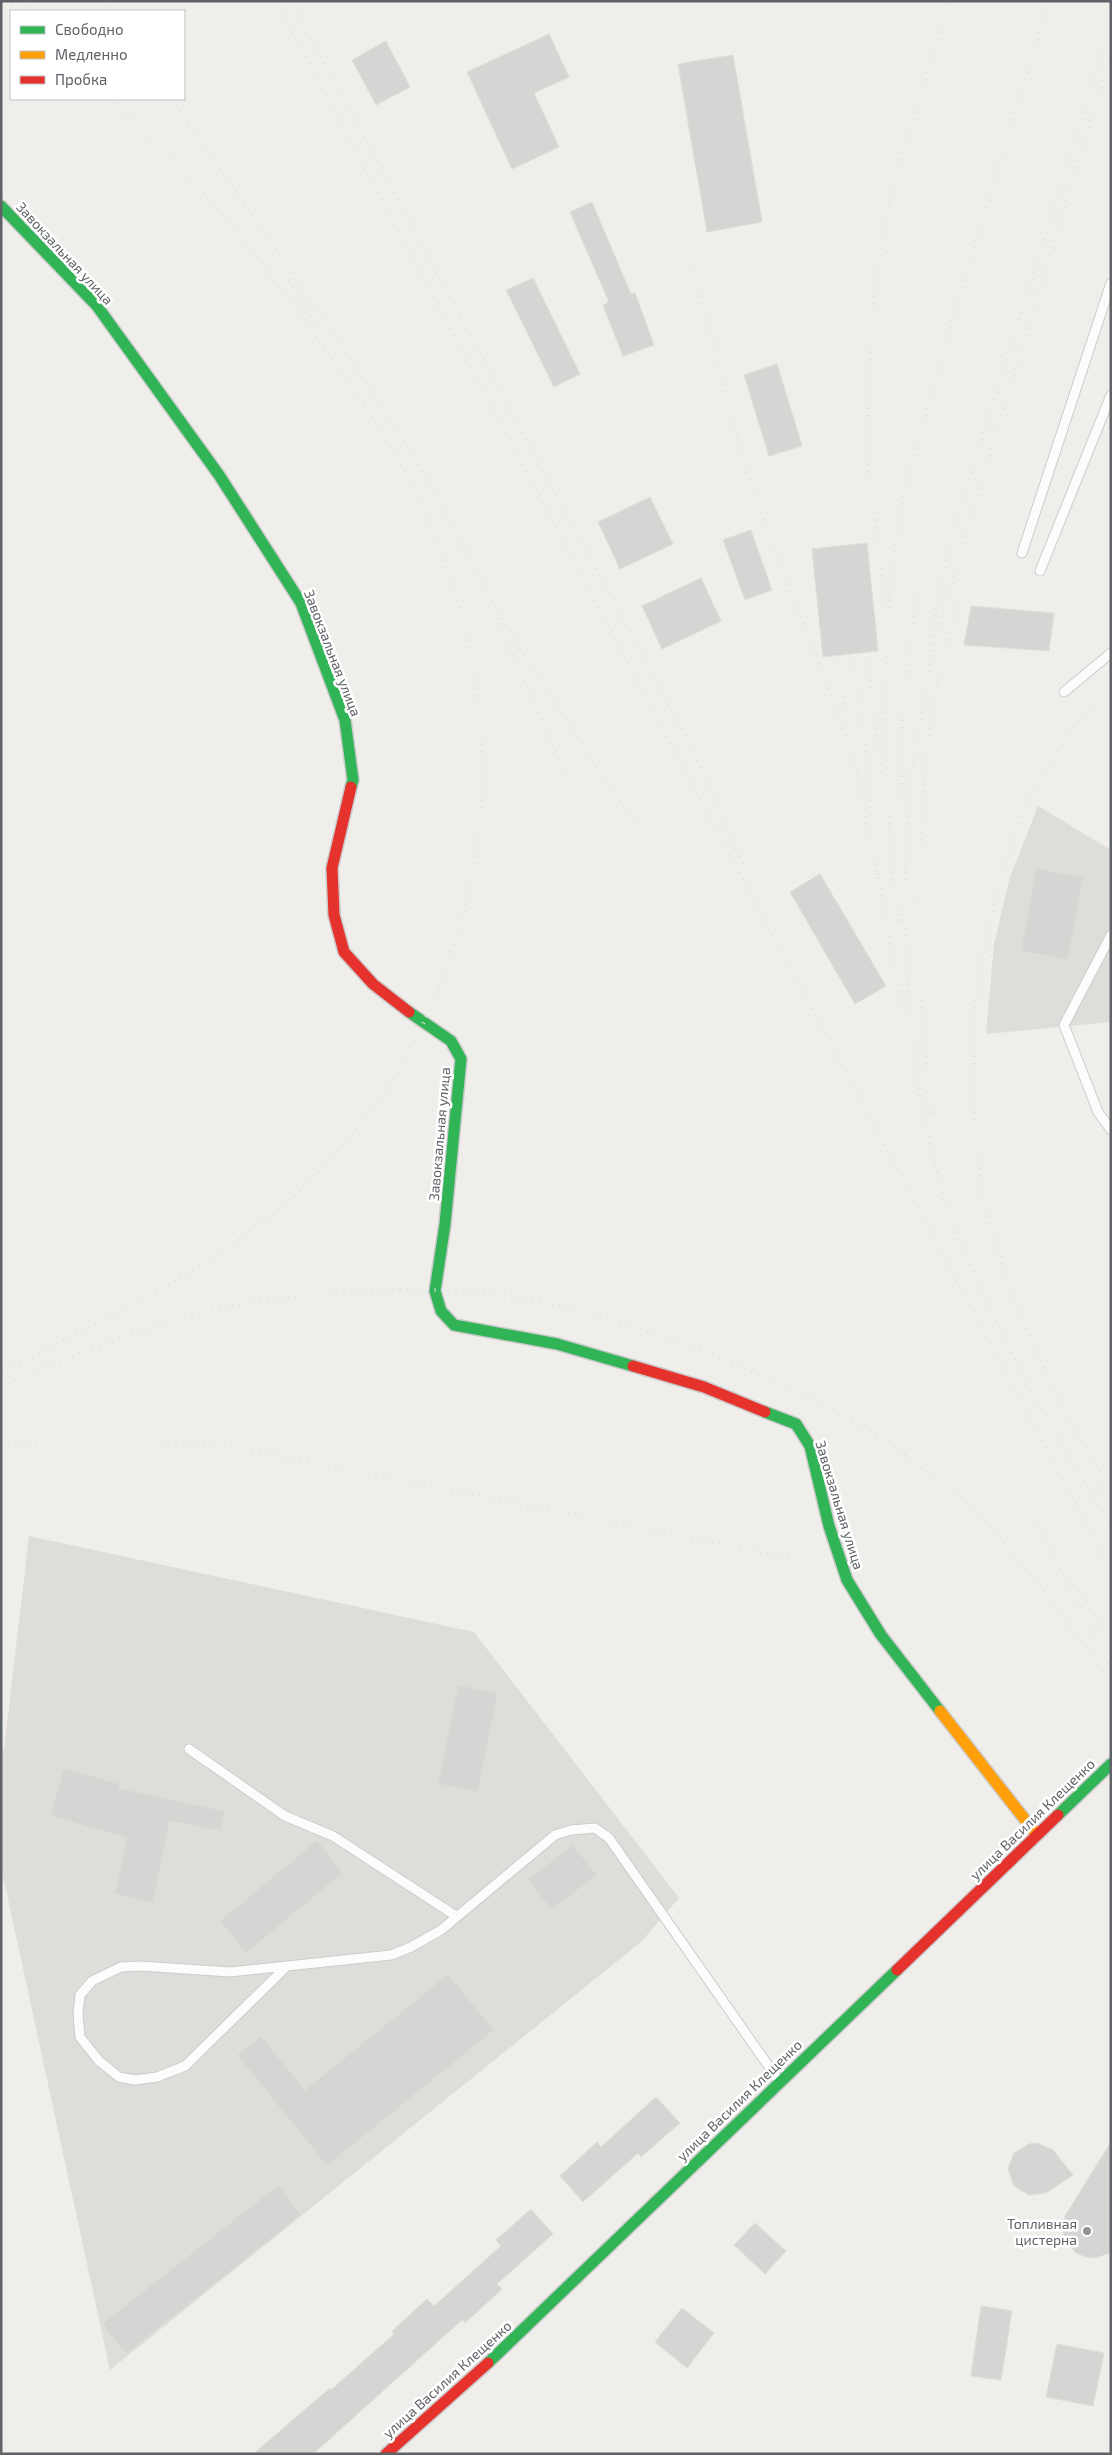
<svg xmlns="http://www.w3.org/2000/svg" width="1112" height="2455" viewBox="0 0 1112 2455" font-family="'Exo 2',sans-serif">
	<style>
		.industrial { fill: #dfddda }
		.building { fill: #d6d5d3; stroke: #deddd9 }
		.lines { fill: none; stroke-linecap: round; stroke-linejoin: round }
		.lane-casing { stroke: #cbcccc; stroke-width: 11 }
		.fast-casing { stroke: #cacacb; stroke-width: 14 }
		.slow-casing { stroke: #cacacb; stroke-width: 14 }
		.jam-casing { stroke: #cacacb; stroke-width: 14 }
		.lane { stroke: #fdfcfc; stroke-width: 9 }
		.fast { stroke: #30b455; stroke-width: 11 }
		.slow { stroke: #ff9f0a; stroke-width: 11 }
		.jam { stroke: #e5322d; stroke-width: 11 }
		.rail { stroke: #e4e4e4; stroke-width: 4; stroke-dasharray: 1 6; stroke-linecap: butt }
		.poi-dot { fill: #919496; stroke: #fff; stroke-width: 2 }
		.labels { text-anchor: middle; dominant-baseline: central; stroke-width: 5; stroke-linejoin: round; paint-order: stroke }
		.street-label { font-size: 14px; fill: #5f6368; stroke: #fff }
		.poi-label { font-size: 14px; fill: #5f6368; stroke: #fff; text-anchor: end }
	</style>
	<rect width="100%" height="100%" fill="#efeeea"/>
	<!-- industrial -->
	<g class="industrial">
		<polygon points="1038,806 1111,850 1111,1022 986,1034 994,944 1010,877"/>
		<polygon points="29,1536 474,1632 679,1898 641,1942 110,2370 1,1867 1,1750 4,1749"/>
	</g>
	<!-- building -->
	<g class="building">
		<polygon points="549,34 569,77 534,93 559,147 512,169 467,72"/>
		<polygon points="386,41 410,87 376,105 352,60"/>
		<polygon points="733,55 762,222 707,232 678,64"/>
		<polygon points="592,202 631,294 635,293 654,345 623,356 603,305 609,302 570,212"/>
		<polygon points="533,278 580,374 554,387 506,290"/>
		<polygon points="777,364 802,446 769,456 744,375"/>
		<polygon points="650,497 673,544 620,569 598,522"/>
		<polygon points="751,530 772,590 745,600 723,540"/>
		<polygon points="867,543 878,651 823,657 812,549"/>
		<polygon points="701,578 721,621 662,649 642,606"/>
		<polygon points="971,606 1054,613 1049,651 964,645"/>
		<polygon points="1036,868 1083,877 1068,960 1021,951"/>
		<polygon points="820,874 886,986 855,1004 790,892"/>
		<polygon points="458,1685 498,1693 478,1792 438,1784"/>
		<polygon points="64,1768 120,1784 119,1788 225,1811 221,1831 170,1821 153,1903 115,1894 127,1838 50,1816"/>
		<polygon points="317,1840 343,1873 246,1953 220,1921"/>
		<polygon points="573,1845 597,1875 551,1910 528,1879"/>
		<polygon points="448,1974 494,2030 327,2166 237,2055 261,2036 305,2090"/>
		<polygon points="656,2097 680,2123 641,2157 638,2153 583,2202 560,2176 597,2142 601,2147"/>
		<polygon points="1111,2142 1111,2252 1096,2258 1086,2257 1076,2253 1069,2245 1064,2236 1063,2225 1065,2216"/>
		<polygon points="1037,2143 1053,2150 1073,2175 1046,2193 1029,2195 1014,2186 1008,2169 1014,2153 1029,2144"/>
		<polygon points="278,2185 301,2215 126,2354 102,2324"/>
		<polygon points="531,2209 553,2234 497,2284 502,2289 465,2323 463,2319 313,2454 253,2454 330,2388 331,2390 394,2334 392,2331 427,2299 434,2306 501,2246 496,2240"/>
		<polygon points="755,2223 786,2251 765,2274 734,2245"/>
		<polygon points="981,2306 1012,2311 1001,2380 971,2376"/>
		<polygon points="682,2308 714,2333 687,2368 655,2342"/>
		<polygon points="1057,2344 1104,2353 1093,2406 1046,2397"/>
	</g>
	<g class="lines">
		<defs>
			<g id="lane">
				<polyline points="1022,553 1111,283"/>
				<polyline points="1040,571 1111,395"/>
				<polyline points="1064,692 1111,653"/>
				<polyline points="1111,935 1064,1025 1098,1112 1111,1130"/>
				<polyline points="189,1749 285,1816 333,1836 456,1916"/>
				<polyline points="286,1967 185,2066 157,2077 135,2080 119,2077 99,2061 80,2037 78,2014 80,1995 92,1981 121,1967 140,1966 230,1972 391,1955 411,1947 441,1930 555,1835 571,1830 595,1828 609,1838 779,2081"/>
			</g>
			<g id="fast">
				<polyline points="1,206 97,306 219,475 301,603 345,720 353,780 351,787"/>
				<polyline points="409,1012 451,1041 461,1059 445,1224 435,1291 441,1311 454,1325 557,1344 633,1366"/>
				<polyline points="765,1412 796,1424 810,1446 829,1526 847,1580 881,1635 940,1711"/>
				<polyline points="1058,1815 1111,1764"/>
				<polyline points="488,2363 897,1970"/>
			</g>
			<polyline id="slow" points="940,1711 1037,1835"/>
			<g id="jam">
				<polyline points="351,787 332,868 334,915 344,952 373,984 409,1012"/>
				<polyline points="633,1366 704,1387 765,1412"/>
				<polyline points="897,1970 1058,1815"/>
				<polyline points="386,2454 488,2363"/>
			</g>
		</defs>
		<!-- lane casing -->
		<use href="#lane" class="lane-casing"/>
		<!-- fast casing -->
		<use href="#fast" class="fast-casing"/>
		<!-- slow casing -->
		<use href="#slow" class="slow-casing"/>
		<!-- jam casing -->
		<use href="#jam" class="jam-casing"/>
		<!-- lane -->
		<use href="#lane" class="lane"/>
		<!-- fast -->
		<use href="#fast" class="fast"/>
		<!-- slow -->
		<use href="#slow" class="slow"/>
		<!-- jam -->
		<use href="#jam" class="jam"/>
		<!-- rail -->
		<g class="rail">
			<polyline points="6,1 19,11"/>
			<polyline points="23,1 32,11"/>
			<polyline points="104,1 112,11"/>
			<polyline points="276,1 1111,1571"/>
			<polyline points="291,1 693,750 747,872"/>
			<path d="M172,99C254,220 339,338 417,462C442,502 462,546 485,588C532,670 583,748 637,825"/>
			<polyline points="694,269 741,452 764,521 834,704 858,776 878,880"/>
			<polyline points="289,280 314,324"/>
			<polyline points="884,604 881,565 867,454 867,396 871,328 881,243 890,198 948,1"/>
			<polyline points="499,623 565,775"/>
			<polyline points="927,650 955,526 1111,23"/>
			<polyline points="867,652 881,772"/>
			<polyline points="851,654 865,743 872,820"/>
			<polyline points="835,655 849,732"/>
			<polyline points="1111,685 1100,695 1058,748 1021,813 1002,875 987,938 974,1014 974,1108 982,1196 1009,1286 1062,1410 1111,1489"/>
			<polyline points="901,798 902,711 917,586"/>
			<polyline points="878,874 903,1012"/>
			<polyline points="898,922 892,877 885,715 890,590 904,491 961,290 1049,1"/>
			<path d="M931,1113C917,987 915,856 929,730C934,688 946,645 958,604"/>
			<path d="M936,1165C939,1195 954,1227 966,1255C1005,1350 1057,1438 1111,1526"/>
			<polyline points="937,1171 916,1076 909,1004 904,913 908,788 934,646 966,532 1111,54"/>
			<path d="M1,1373C96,1323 196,1278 279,1208C363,1139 423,1046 455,942C506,780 483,622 406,473C382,427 351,386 321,344C281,288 239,230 191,179C165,152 138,126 111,99"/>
			<path d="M1,1385C77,1355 154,1321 235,1305C253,1302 272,1301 291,1298C355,1291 423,1286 487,1293C568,1302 655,1332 730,1362C802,1391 867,1424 928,1472C941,1482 956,1492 968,1504C1021,1557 1066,1621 1111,1681"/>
			<polyline points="1,1446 49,1440 135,1440 246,1449 807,1561"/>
			<polyline points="1098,1482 1111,1506"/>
			<polyline points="1038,1525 1111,1670"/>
			<polyline points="1071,1578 1111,1641"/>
		</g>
	</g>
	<!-- markers -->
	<circle class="poi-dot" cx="1087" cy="2231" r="5"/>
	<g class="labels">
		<!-- street labels -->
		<g class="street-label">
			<text transform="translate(65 253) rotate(47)">Завокзальная улица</text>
			<text transform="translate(333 653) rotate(69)">Завокзальная улица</text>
			<text transform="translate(439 1134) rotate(-85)">Завокзальная улица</text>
			<text transform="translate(840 1505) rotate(73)">Завокзальная улица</text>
			<text transform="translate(1032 1819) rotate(-44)">улица Василия Клещенко</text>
			<text transform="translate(739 2100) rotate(-44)">улица Василия Клещенко</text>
			<text transform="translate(447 2379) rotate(-42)">улица Василия Клещенко</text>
		</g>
		<!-- poi labels -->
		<g class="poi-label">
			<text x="1077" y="2223">Топливная<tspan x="1077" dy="16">цистерна</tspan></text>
		</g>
	</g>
	<!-- border -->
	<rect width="1112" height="2455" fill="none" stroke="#5f6368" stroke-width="5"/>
	<!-- legend -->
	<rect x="10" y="10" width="175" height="90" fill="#ffffff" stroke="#bfc1c3"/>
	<rect x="20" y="26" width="25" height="8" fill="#30b455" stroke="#bfc1c3"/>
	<text x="55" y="35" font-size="15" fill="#5f6368">Свободно</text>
	<rect x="20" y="51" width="25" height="8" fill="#ff9f0a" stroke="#bfc1c3"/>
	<text x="55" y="60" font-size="15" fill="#5f6368">Медленно</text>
	<rect x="20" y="76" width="25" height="8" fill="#e5322d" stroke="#bfc1c3"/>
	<text x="55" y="85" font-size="15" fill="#5f6368">Пробка</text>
</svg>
